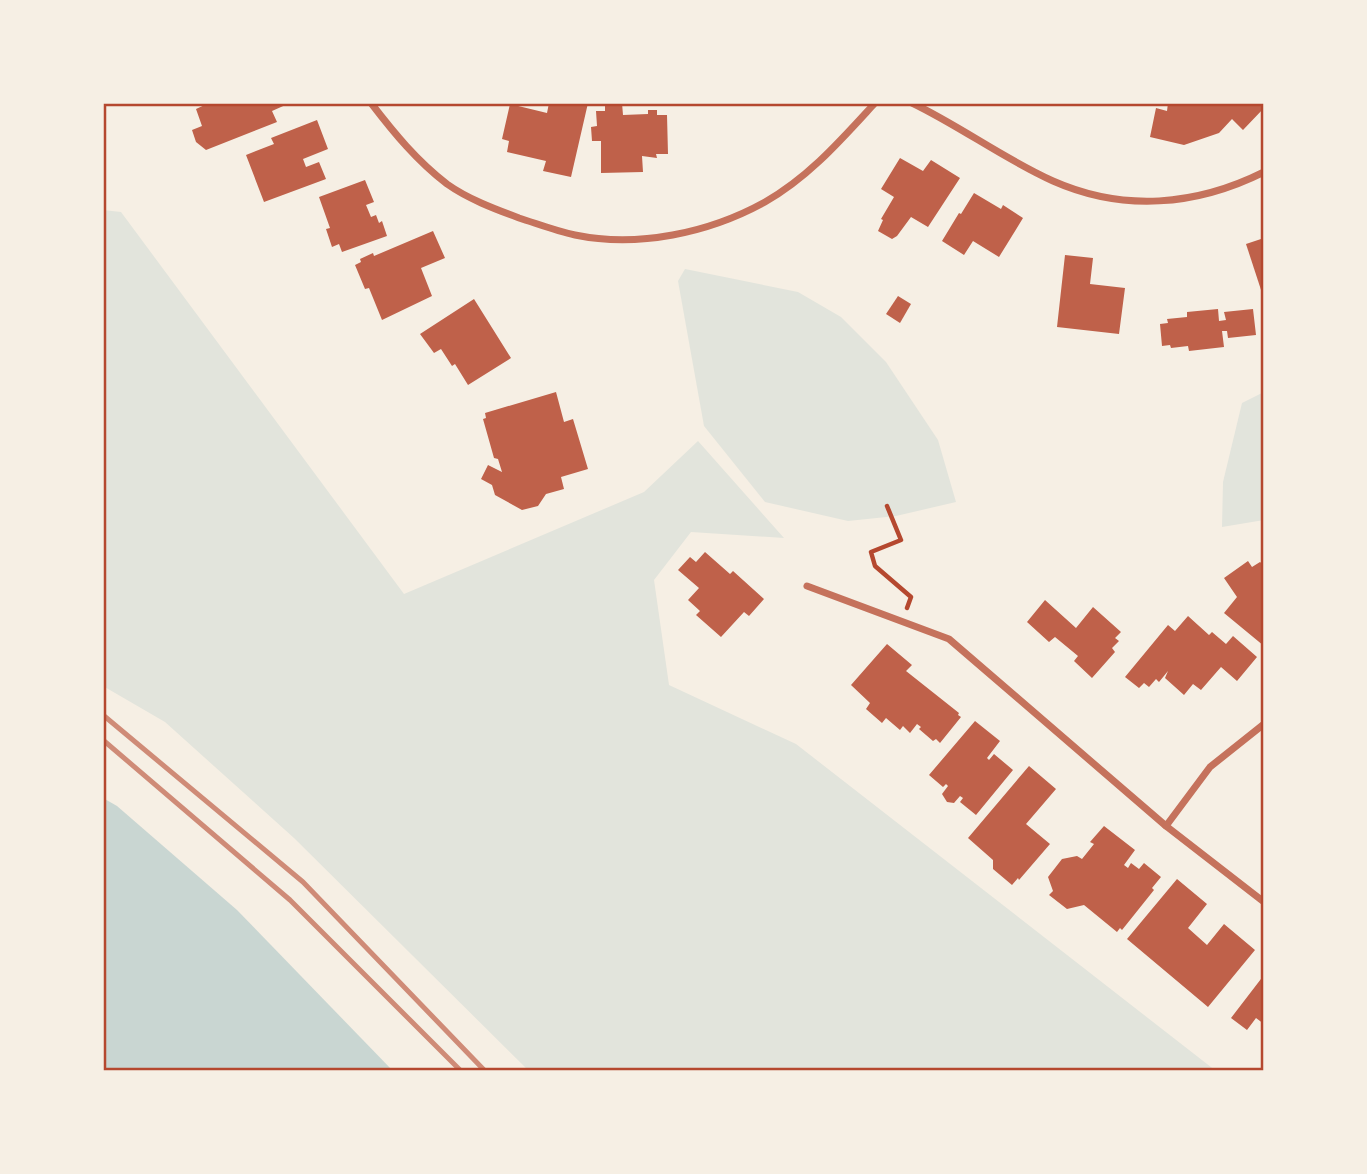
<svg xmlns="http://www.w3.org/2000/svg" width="1367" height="1174" viewBox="0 0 1367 1174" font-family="Barlow,sans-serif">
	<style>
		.green { fill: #e2e4dc }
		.water { fill: #c9d6d2 }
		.building { fill: #bf614a }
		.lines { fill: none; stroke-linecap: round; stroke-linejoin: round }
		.path { stroke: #b5482f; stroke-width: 4.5 }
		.minor { stroke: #c5725c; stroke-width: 7 }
		.rail { stroke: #cf8b77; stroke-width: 5 }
		.neatline { fill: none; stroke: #b5482f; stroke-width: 2.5 }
	</style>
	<rect width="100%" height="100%" fill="#f6efe4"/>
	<!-- green -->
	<g class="green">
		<polygon points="103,210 121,212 404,594 644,492 698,441 784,538 691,532 654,580 669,685 796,744 1216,1071 529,1071 294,838 165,722 103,686"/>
		<polygon points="685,269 798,292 841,317 886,362 938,440 956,502 896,516 848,521 765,502 704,426 678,281"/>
		<polygon points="1264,392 1264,520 1222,527 1223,482 1242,403"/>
	</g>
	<!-- water -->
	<polygon class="water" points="103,798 117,806 237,910 393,1071 103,1071"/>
	<!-- building -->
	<g class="building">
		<polygon points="209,103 290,103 272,111 277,122 206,150 196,142 192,130 202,126 196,109"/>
		<polygon points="549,103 588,103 571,177 543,171 546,161 507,152 509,141 502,139 510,104 547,113"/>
		<polygon points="605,103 622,103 623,115 648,114 648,110 657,110 657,115 667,115 668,154 656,154 657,158 642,156 643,172 601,173 601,141 592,141 591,127 597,126 596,111 605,111"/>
		<polygon points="1168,103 1262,103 1264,108 1243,130 1232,119 1219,133 1184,145 1150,137 1156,108 1167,111"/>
		<polygon points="317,120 328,149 303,159 306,167 319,162 326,179 264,202 246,155 274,144 271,138"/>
		<polygon points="900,158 923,171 931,160 960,178 928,227 911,217 897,236 892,239 878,231 883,220 881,219 894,197 881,189"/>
		<polygon points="365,180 374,202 366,205 371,217 376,215 379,223 382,221 387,236 342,252 339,244 332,247 326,229 330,228 319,197"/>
		<polygon points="974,193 1001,209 1003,205 1023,218 999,257 973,241 964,255 942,241 959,213 961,214"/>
		<polygon points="433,231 445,258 421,268 432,296 382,320 369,288 365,289 355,265 361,262 360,259 373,253 374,256"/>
		<polygon points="1264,238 1264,296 1263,296 1246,244"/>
		<polygon points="1065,255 1093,258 1090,284 1125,288 1119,334 1057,327"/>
		<polygon points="898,296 911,304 900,323 886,314"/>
		<polygon points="474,299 511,358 468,385 455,364 452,366 441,349 434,353 420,334"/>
		<polygon points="1218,309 1219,321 1226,320 1224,312 1253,309 1256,335 1228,338 1227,331 1222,331 1224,347 1189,351 1188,346 1171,348 1170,345 1162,346 1160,324 1168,323 1167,319 1187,317 1187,312"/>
		<polygon points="556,392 564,422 573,419 588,469 561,477 564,489 546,494 538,506 522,510 495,495 492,485 481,479 488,465 502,472 498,459 494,458 483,419 486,418 485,413"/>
		<polygon points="705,552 730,574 733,571 764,599 749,616 744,612 721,637 696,615 700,611 688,600 699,588 678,570 690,557 696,562"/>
		<polygon points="1248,561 1252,567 1260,562 1264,565 1264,646 1224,613 1237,597 1224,578"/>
		<polygon points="1045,600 1076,628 1093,607 1121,632 1115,638 1119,641 1112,648 1115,652 1092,678 1074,661 1078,656 1055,637 1049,642 1027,622"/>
		<polygon points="1188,616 1209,635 1212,632 1226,644 1233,636 1257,657 1237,681 1221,667 1201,690 1193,684 1184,695 1165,678 1168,671 1159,682 1156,679 1149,687 1144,683 1139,688 1125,677 1168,625 1175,631"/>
		<polygon points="887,644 912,665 906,671 959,713 958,715 961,717 940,743 936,739 933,741 919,729 921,727 917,724 910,733 903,726 900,730 886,718 882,723 866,709 870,703 851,685"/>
		<polygon points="975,721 1000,741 987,758 989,760 994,754 1013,770 976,815 960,802 963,798 960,796 954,803 947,802 942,794 948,786 946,784 943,787 929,775"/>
		<polygon points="1029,766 1056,789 1026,824 1050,844 1019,880 1018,878 1012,885 993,869 993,860 968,838"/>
		<polygon points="1104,826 1135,850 1124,865 1128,868 1131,863 1139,869 1144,863 1161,877 1152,888 1154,890 1122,930 1120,928 1117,932 1084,905 1067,909 1049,895 1053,891 1048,877 1062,859 1077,856 1082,859 1094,844 1090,842"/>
		<polygon points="1177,879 1207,904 1188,928 1207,945 1224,924 1255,950 1208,1007 1127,939"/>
		<polygon points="1264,975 1264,1024 1256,1018 1247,1030 1231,1018"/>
	</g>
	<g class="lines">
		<!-- path -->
		<polyline class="path" points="887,506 901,540 871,552 875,566 911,597 907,608"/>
		<!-- minor -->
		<g class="minor">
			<path d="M371,103C394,133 417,161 447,184C468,199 495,209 519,218C538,224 556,231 575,235C638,248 709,233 765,202C809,177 841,140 875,103"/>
			<path d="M912,103C960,126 1004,159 1053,181C1123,212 1196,206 1264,172"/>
			<polyline points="807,586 949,639 1166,826 1264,902"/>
			<polyline points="1166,826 1210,767 1264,724"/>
		</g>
		<!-- rail -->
		<g class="rail">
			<polyline points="103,715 303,882 485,1071"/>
			<polyline points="103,740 290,900 461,1071"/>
		</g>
	</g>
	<!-- border -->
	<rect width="1367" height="1174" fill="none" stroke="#f6efe4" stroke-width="210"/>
	<rect x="105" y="105" width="1157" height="964" class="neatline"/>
</svg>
